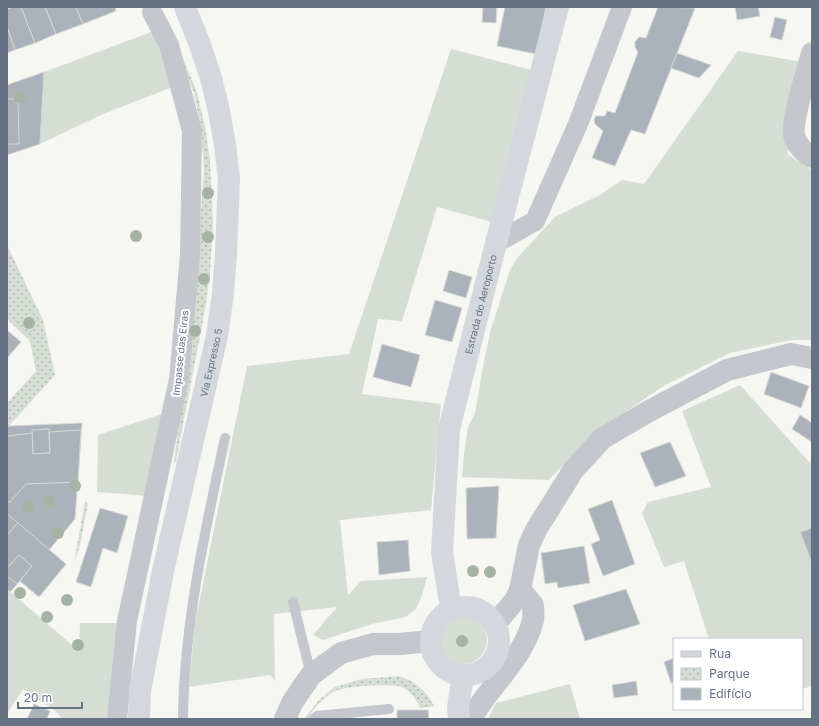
<svg xmlns="http://www.w3.org/2000/svg" width="819" height="726" viewBox="0 0 819 726" font-family="'Golos Text',sans-serif">
	<style>
		.grass { fill: #d6ddd4 }
		.park { fill: url(#park-dots) }
		.building { fill: #acb2b9; stroke: #d7d8d6 }
		.lines { fill: none; stroke-linecap: round; stroke-linejoin: round }
		.service { stroke: #c4c7cb; stroke-width: 10 }
		.minor { stroke: #c4c7cb; stroke-width: 20 }
		.tertiary { stroke: #c4c7cb; stroke-width: 22 }
		.secondary { stroke: #d4d8dc; stroke-width: 22 }
		.primary { stroke: #d4d8dc; stroke-width: 22 }
		.tree { fill: #a6b2a5 }
		.labels { text-anchor: middle; dominant-baseline: central; stroke-width: 4; stroke-linejoin: round; paint-order: stroke }
		.street-label { font-size: 10px; fill: #667184; stroke: #fff }
	</style>
	<defs>
		<pattern id="park-dots" width="8" height="8" patternUnits="userSpaceOnUse"><rect width="8" height="8" fill="#d6ddd4"/><path d="M2 2h.1M6 6h.1" fill="none" stroke="#b1b8b2" stroke-width="1.8" stroke-linecap="round"/></pattern>
	</defs>
	<rect width="100%" height="100%" fill="#f6f6f3"/>
	<!-- grass -->
	<g class="grass">
		<polygon points="154,31 175,86 103,114 40,144 44,72"/>
		<polygon points="451,49 536,71 492,222 437,207 402,321 378,319 362,394 441,404 431,510 340,520 348,595 361,581 427,577 421,598 416,609 406,617 372,624 323,640 313,635 337,607 274,614 275,681 270,675 189,687 195,623 247,366 349,354"/>
		<polygon points="738,51 808,63 787,154 812,170 812,340 791,340 730,353 665,385 592,435 549,480 462,477 464,454 468,427 475,413 485,356 491,329 510,270 517,258 555,217 602,194 622,180 644,184"/>
		<polygon points="740,385 812,465 812,686 802,689 802,639 709,639 684,561 664,567 642,513 648,502 711,487 682,411"/>
		<polygon points="165,413 149,496 97,492 98,435"/>
		<polygon points="7,589 79,651 80,623 121,623 108,719 63,719 54,710 23,689 7,714"/>
		<circle cx="463" cy="640" r="24"/>
		<polygon points="570,684 580,719 488,719 496,703"/>
	</g>
	<!-- park -->
	<g class="park">
		<polygon points="180,52 197,92 205,127 210,161 213,222 210,273 205,310 176,461 174,462 181,411 200,226 204,170 201,127 194,93 181,61"/>
		<polygon points="7,245 43,320 55,375 7,428 7,403 36,371 30,341 7,319"/>
		<polygon points="85,502 88,503 80,545 74,563"/>
		<path d="M399,676C415,681 427,691 434,706L420,708C417,700 411,691 402,687C392,683 345,686 335,691C325,696 313,709 307,719H304L320,699L335,687L362,679Z"/>
	</g>
	<!-- building -->
	<g class="building">
		<polygon points="13,7 21,7 35,43 15,50 7,27 7,9"/>
		<polygon points="21,7 45,7 56,34 35,43"/>
		<polygon points="45,7 76,7 83,24 56,34"/>
		<polygon points="76,7 115,7 116,11 83,24"/>
		<polygon points="483,7 497,7 496,23 482,22"/>
		<polygon points="505,7 546,7 536,54 497,46"/>
		<polygon points="658,7 695,8 645,134 631,130 615,166 592,158 603,131 595,124 594,119 596,116 605,116 607,111 615,113 638,52 635,47 635,42 639,37 646,38"/>
		<polygon points="735,7 758,7 760,16 737,20"/>
		<polygon points="775,17 787,20 782,40 770,37"/>
		<polygon points="7,27 15,50 7,53"/>
		<polygon points="677,53 711,65 699,78 671,68"/>
		<polygon points="44,72 40,144 7,155 7,85"/>
		<polygon points="7,99 18,99 19,144 7,144"/>
		<polygon points="449,270 472,277 466,298 443,291"/>
		<polygon points="435,300 462,308 452,342 425,335"/>
		<polygon points="7,330 21,342 7,358"/>
		<polygon points="382,344 420,355 411,387 373,377"/>
		<polygon points="771,372 809,386 801,408 764,394"/>
		<polygon points="800,415 812,423 812,442 792,429"/>
		<polygon points="82,423 75,519 49,550 66,564 39,597 20,581 10,592 7,589 7,428 9,426"/>
		<polygon points="49,429 50,453 33,454 32,430"/>
		<polygon points="81,430 78,482 26,484 9,503 7,501 7,436 32,433 33,454 50,453 49,432"/>
		<polygon points="670,442 686,476 655,487 640,453"/>
		<polygon points="499,486 496,538 467,539 466,488"/>
		<polygon points="612,500 635,564 603,576 591,544 600,540 588,509"/>
		<polygon points="100,508 128,516 117,553 103,548 91,587 76,582"/>
		<polygon points="7,514 18,523 7,535"/>
		<polygon points="18,523 66,564 39,597 20,581 32,566 19,555 7,568 7,535"/>
		<polygon points="812,528 812,563 800,532"/>
		<polygon points="408,540 410,571 379,575 377,542"/>
		<polygon points="584,546 590,583 558,588 557,582 545,584 541,553"/>
		<polygon points="19,555 32,566 17,584 7,576 7,568"/>
		<polygon points="626,589 640,624 585,641 573,605"/>
		<polygon points="674,658 674,682 671,683 664,662"/>
		<polygon points="636,681 638,695 614,698 612,685"/>
		<polygon points="34,704 50,711 47,719 27,719"/>
		<polygon points="397,710 428,710 429,719 397,719"/>
	</g>
	<g class="lines">
		<!-- service -->
		<g class="service">
			<polyline points="293,602 311,675"/>
			<path d="M183,719C184,624 205,531 225,438"/>
			<polyline points="313,719 317,716 389,709"/>
		</g>
		<!-- minor -->
		<g class="minor">
			<polyline points="496,243 535,221 578,124 622,7"/>
			<polyline points="117,719 127,621 179,379 190,255 192,131 169,45 152,12"/>
		</g>
		<!-- tertiary -->
		<g class="tertiary">
			<path d="M812,53C808,70 789,125 795,139C798,146 805,153 812,157"/>
			<polyline points="494,623 501,617 516,599 520,590 529,545 536,530 574,469 603,438 651,410 727,370 791,354 812,358"/>
			<polyline points="285,719 292,703 311,675 341,653 373,644 400,644 430,641"/>
			<path d="M471,719C489,686 524,658 533,620C534,615 533,610 533,605L520,590"/>
		</g>
		<!-- secondary -->
		<g class="secondary">
			<circle cx="465" cy="641" r="34"/>
			<path id="s1" d="M453,607L449,597L442,552L449,429L496,243L558,7"/>
			<polyline points="459,719 458,708 463,675"/>
		</g>
		<!-- primary -->
		<path class="primary" id="s2" d="M139,719L140,691L163,571L217,336L223,293L226,253L229,179L225,145L219,111L211,78L200,45L185,7"/>
	</g>
	<!-- trees -->
	<g class="tree">
		<circle cx="20" cy="97" r="6"/>
		<circle cx="208" cy="193" r="6"/>
		<circle cx="136" cy="236" r="6"/>
		<circle cx="208" cy="237" r="6"/>
		<circle cx="204" cy="279" r="6"/>
		<circle cx="29" cy="323" r="6"/>
		<circle cx="195" cy="331" r="6"/>
		<circle cx="75" cy="486" r="6"/>
		<circle cx="49" cy="501" r="6"/>
		<circle cx="28" cy="507" r="6"/>
		<circle cx="58" cy="533" r="6"/>
		<circle cx="473" cy="571" r="6"/>
		<circle cx="490" cy="572" r="6"/>
		<circle cx="20" cy="593" r="6"/>
		<circle cx="67" cy="600" r="6"/>
		<circle cx="47" cy="617" r="6"/>
		<circle cx="462" cy="641" r="6"/>
		<circle cx="78" cy="645" r="6"/>
	</g>
	<g class="labels">
		<!-- street labels -->
		<g class="street-label">
			<text stroke="none"><textPath href="#s1" startOffset="308">Estrada do Aeroporto</textPath></text>
			<text transform="translate(180 353) rotate(-84)">Impasse das Eiras</text>
			<text stroke="none"><textPath href="#s2" startOffset="364">Via Expresso 5</textPath></text>
		</g>
	</g>
	<!-- border -->
	<rect width="819" height="726" fill="none" stroke="#667184" stroke-width="16"/>
	<!-- legend -->
	<rect x="673" y="638" width="130" height="72" fill="#ffffff" stroke="#c2c6ce"/>
	<rect x="681" y="651" width="20" height="6" fill="#d4d8dc" stroke="#c2c6ce"/>
	<text x="709" y="658" font-size="12" fill="#667184">Rua</text>
	<rect x="681" y="668" width="20" height="12" fill="url(#park-dots)" stroke="#c2c6ce"/>
	<text x="709" y="678" font-size="12" fill="#667184">Parque</text>
	<rect x="681" y="688" width="20" height="12" fill="#acb2b9" stroke="#c2c6ce"/>
	<text x="709" y="698" font-size="12" fill="#667184">Edifício</text>
	<!-- scale -->
	<path d="M18 702v6h64v-6" fill="none" stroke="#667184" stroke-width="2"/>
	<text x="24" y="702" font-size="12" fill="#667184" stroke="#ffffff" stroke-width="3" paint-order="stroke">20 m</text>
</svg>
